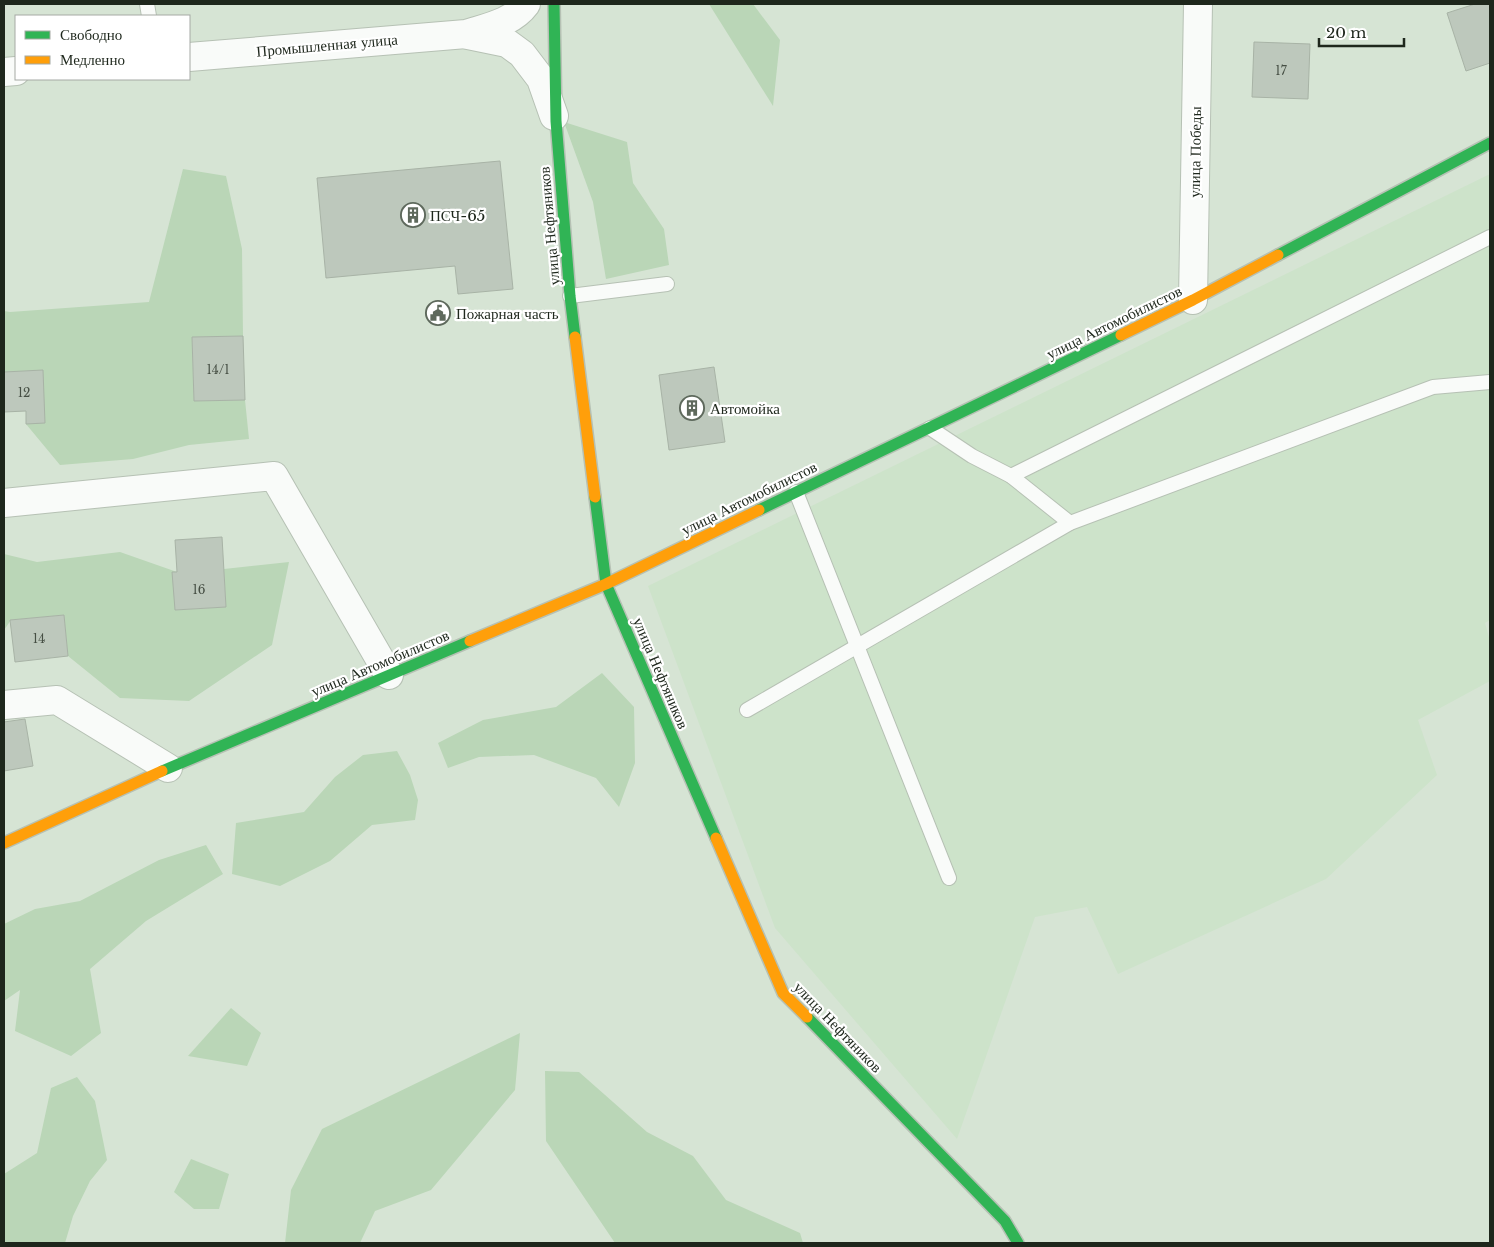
<svg xmlns="http://www.w3.org/2000/svg" width="1494" height="1247" viewBox="0 0 1494 1247" font-family="'Libre Baskerville',serif">
	<style>
		.built { fill: #cde3ca }
		.green { fill: #bad6b7 }
		.building { fill: #bdc8bc; stroke: #a8b3a6 }
		.lines { fill: none; stroke-linecap: round; stroke-linejoin: round }
		.lane-casing { stroke: #b6c1b4; stroke-width: 16 }
		.street-casing { stroke: #b6c1b4; stroke-width: 30 }
		.fast-casing { stroke: #b6c1b4; stroke-width: 14 }
		.slow-casing { stroke: #b6c1b4; stroke-width: 14 }
		.lane { stroke: #f9fbf9; stroke-width: 14 }
		.street { stroke: #f9fbf9; stroke-width: 28 }
		.fast { stroke: #30b455; stroke-width: 11 }
		.slow { stroke: #ff9f0a; stroke-width: 11 }
		.labels { text-anchor: middle; dominant-baseline: central; stroke-width: 4.5; stroke-linejoin: round; paint-order: stroke }
		.number-label { font-size: 12px; fill: #464f44 }
		.street-label { font-size: 15px; fill: #1e271c; stroke: #fff }
		.poi-label { font-size: 15px; fill: #1e271c; stroke: #fff; text-anchor: start }
	</style>
	<rect width="100%" height="100%" fill="#d6e4d4"/>
	<!-- built -->
	<polygon class="built" points="1490,174 1490,620 1485,623 1490,641 1490,681 1418,720 1437,775 1326,879 1118,974 1087,907 1035,917 957,1139 775,928 648,586"/>
	<!-- green -->
	<g class="green">
		<polygon points="709,4 753,4 780,40 773,106"/>
		<polygon points="564,122 627,142 633,183 664,229 669,265 606,279 593,202"/>
		<polygon points="183,169 226,176 242,249 243,336 192,337 194,401 245,400 249,439 189,445 133,459 60,465 26,424 43,371 4,381 4,311 10,312 149,302"/>
		<polygon points="120,552 177,572 175,610 226,607 224,569 289,562 272,645 189,701 120,698 68,656 64,615 11,620 4,630 4,554 37,562"/>
		<polygon points="602,673 634,707 635,763 619,807 596,778 534,755 479,757 448,768 438,743 483,720 556,707"/>
		<polygon points="397,751 410,775 418,800 415,820 372,825 330,861 280,886 232,874 236,823 304,812 335,777 363,755"/>
		<polygon points="206,845 223,874 146,921 90,969 101,1033 71,1056 15,1031 20,990 4,1001 4,924 35,909 80,901 159,860"/>
		<polygon points="231,1008 261,1033 247,1066 188,1056"/>
		<polygon points="520,1033 515,1090 431,1190 375,1211 360,1243 285,1243 291,1190 322,1129"/>
		<polygon points="545,1071 579,1072 647,1132 693,1156 726,1200 800,1233 803,1243 615,1243 546,1141"/>
		<polygon points="77,1077 95,1101 107,1160 90,1181 73,1216 65,1243 4,1243 4,1174 37,1153 51,1088"/>
		<polygon points="191,1159 229,1174 219,1209 194,1209 174,1192"/>
	</g>
	<!-- building -->
	<g class="building">
		<polygon points="1475,4 1490,4 1490,63 1466,71 1447,13"/>
		<polygon points="1254,42 1310,44 1308,99 1252,97"/>
		<polygon points="500,161 513,289 458,294 455,266 326,278 317,178"/>
		<polygon points="243,336 245,400 194,401 192,337"/>
		<polygon points="714,367 725,442 669,450 659,375"/>
		<polygon points="43,370 45,423 26,424 26,411 4,412 4,372"/>
		<polygon points="222,537 226,607 175,610 172,572 177,572 175,540"/>
		<polygon points="64,615 68,656 15,662 10,620"/>
		<polygon points="25,719 33,766 4,771 4,722"/>
	</g>
	<g class="lines">
		<defs>
			<g id="lane">
				<polyline points="147,4 149,16"/>
				<polyline points="570,296 667,284"/>
				<polyline points="930,428 972,456 1011,476 1070,523"/>
				<polyline points="1011,476 1490,237"/>
				<polyline points="796,492 949,878"/>
				<polyline points="747,710 1070,523 1433,387 1490,382"/>
			</g>
			<g id="street">
				<polyline points="468,35 507,43 522,54 541,79 554,116"/>
				<path d="M189,57L466,34C488,27 512,23 526,4"/>
				<polyline points="4,72 16,71"/>
				<polyline points="1193,300 1198,4"/>
				<polyline points="4,503 274,476 389,675"/>
				<polyline points="4,705 57,700 168,768"/>
			</g>
			<g id="fast">
				<polyline points="554,4 556,121 570,296 575,337"/>
				<polyline points="1278,255 1490,143"/>
				<polyline points="595,497 606,584 716,838"/>
				<polyline points="759,510 1121,335"/>
				<polyline points="162,771 470,641"/>
				<polyline points="807,1017 1005,1221 1018,1243"/>
			</g>
			<g id="slow">
				<polyline points="1121,335 1193,300 1278,255"/>
				<polyline points="575,337 595,497"/>
				<polyline points="470,641 606,584 759,510"/>
				<polyline points="716,838 783,993 807,1017"/>
				<polyline points="4,843 162,771"/>
			</g>
		</defs>
		<!-- lane casing -->
		<use href="#lane" class="lane-casing"/>
		<!-- street casing -->
		<use href="#street" class="street-casing"/>
		<!-- fast casing -->
		<use href="#fast" class="fast-casing"/>
		<!-- slow casing -->
		<use href="#slow" class="slow-casing"/>
		<!-- lane -->
		<use href="#lane" class="lane"/>
		<!-- street -->
		<use href="#street" class="street"/>
		<!-- fast -->
		<use href="#fast" class="fast"/>
		<!-- slow -->
		<use href="#slow" class="slow"/>
	</g>
	<!-- icons -->
	<defs>
		<symbol id="building-ring" viewBox="-11 -11 22 22"><circle r="9.5" fill="#fff" stroke="#5e695c" stroke-width="1.5"/><path d="M-4-6H4V6H1V3H-1V6H-4ZM-2.5-4.3h1.7v1.8h-1.7ZM.8-4.3h1.7v1.8H.8ZM-2.5-1h1.7V.8h-1.7ZM.8-1h1.7V.8H.8Z" fill="#5e695c"/></symbol>
		<symbol id="civic-ring" viewBox="-11 -11 22 22"><circle r="9.5" fill="#fff" stroke="#5e695c" stroke-width="1.5"/><path d="M-.6-6.5H3V-4.5H.6V-3L4-1V1h2V6H-6V1h2V-1L-.6-3ZM-1.2 2.5V6h2.4V2.5Z" fill="#5e695c"/></symbol>
	</defs>
	<g fill-rule="evenodd">
		<use href="#building-ring" x="399" y="201" width="28" height="28"/>
		<use href="#civic-ring" x="424" y="299" width="28" height="28"/>
		<use href="#building-ring" x="678" y="394" width="28" height="28"/>
	</g>
	<g class="labels">
		<!-- number labels -->
		<g class="number-label">
			<text x="1281" y="70">17</text>
			<text x="218" y="369">14/1</text>
			<text x="24" y="392">12</text>
			<text x="199" y="589">16</text>
			<text x="39" y="638">14</text>
		</g>
		<!-- street labels -->
		<g class="street-label">
			<text transform="translate(327 45) rotate(-5)">Промышленная улица</text>
			<text transform="translate(1195 152) rotate(-89)">улица Победы</text>
			<text transform="translate(549 226) rotate(-95)">улица Нефтяников</text>
			<text transform="translate(1114 322) rotate(-26)">улица Автомобилистов</text>
			<text transform="translate(749 498) rotate(-26)">улица Автомобилистов</text>
			<text transform="translate(380 663) rotate(-23)">улица Автомобилистов</text>
			<text transform="translate(661 673) rotate(67)">улица Нефтяников</text>
			<text transform="translate(838 1027) rotate(46)">улица Нефтяников</text>
		</g>
		<!-- poi labels -->
		<g class="poi-label">
			<text x="430" y="215">ПСЧ-65</text>
			<text x="456" y="313">Пожарная часть</text>
			<text x="710" y="408">Автомойка</text>
		</g>
	</g>
	<!-- border -->
	<rect width="1494" height="1247" fill="none" stroke="#1e271c" stroke-width="10"/>
	<!-- legend -->
	<rect x="15" y="15" width="175" height="65" fill="#ffffff" stroke="#a5a9a4"/>
	<rect x="25" y="31" width="25" height="8" fill="#30b455" stroke="#a5a9a4"/>
	<text x="60" y="40" font-size="15" fill="#1e271c">Свободно</text>
	<rect x="25" y="56" width="25" height="8" fill="#ff9f0a" stroke="#a5a9a4"/>
	<text x="60" y="65" font-size="15" fill="#1e271c">Медленно</text>
	<!-- scale -->
	<path d="M1319 38v8h85v-8" fill="none" stroke="#1e271c" stroke-width="2.5"/>
	<text x="1326" y="38" font-size="15" fill="#1e271c" stroke="#ffffff" stroke-width="4" paint-order="stroke">20 m</text>
</svg>
